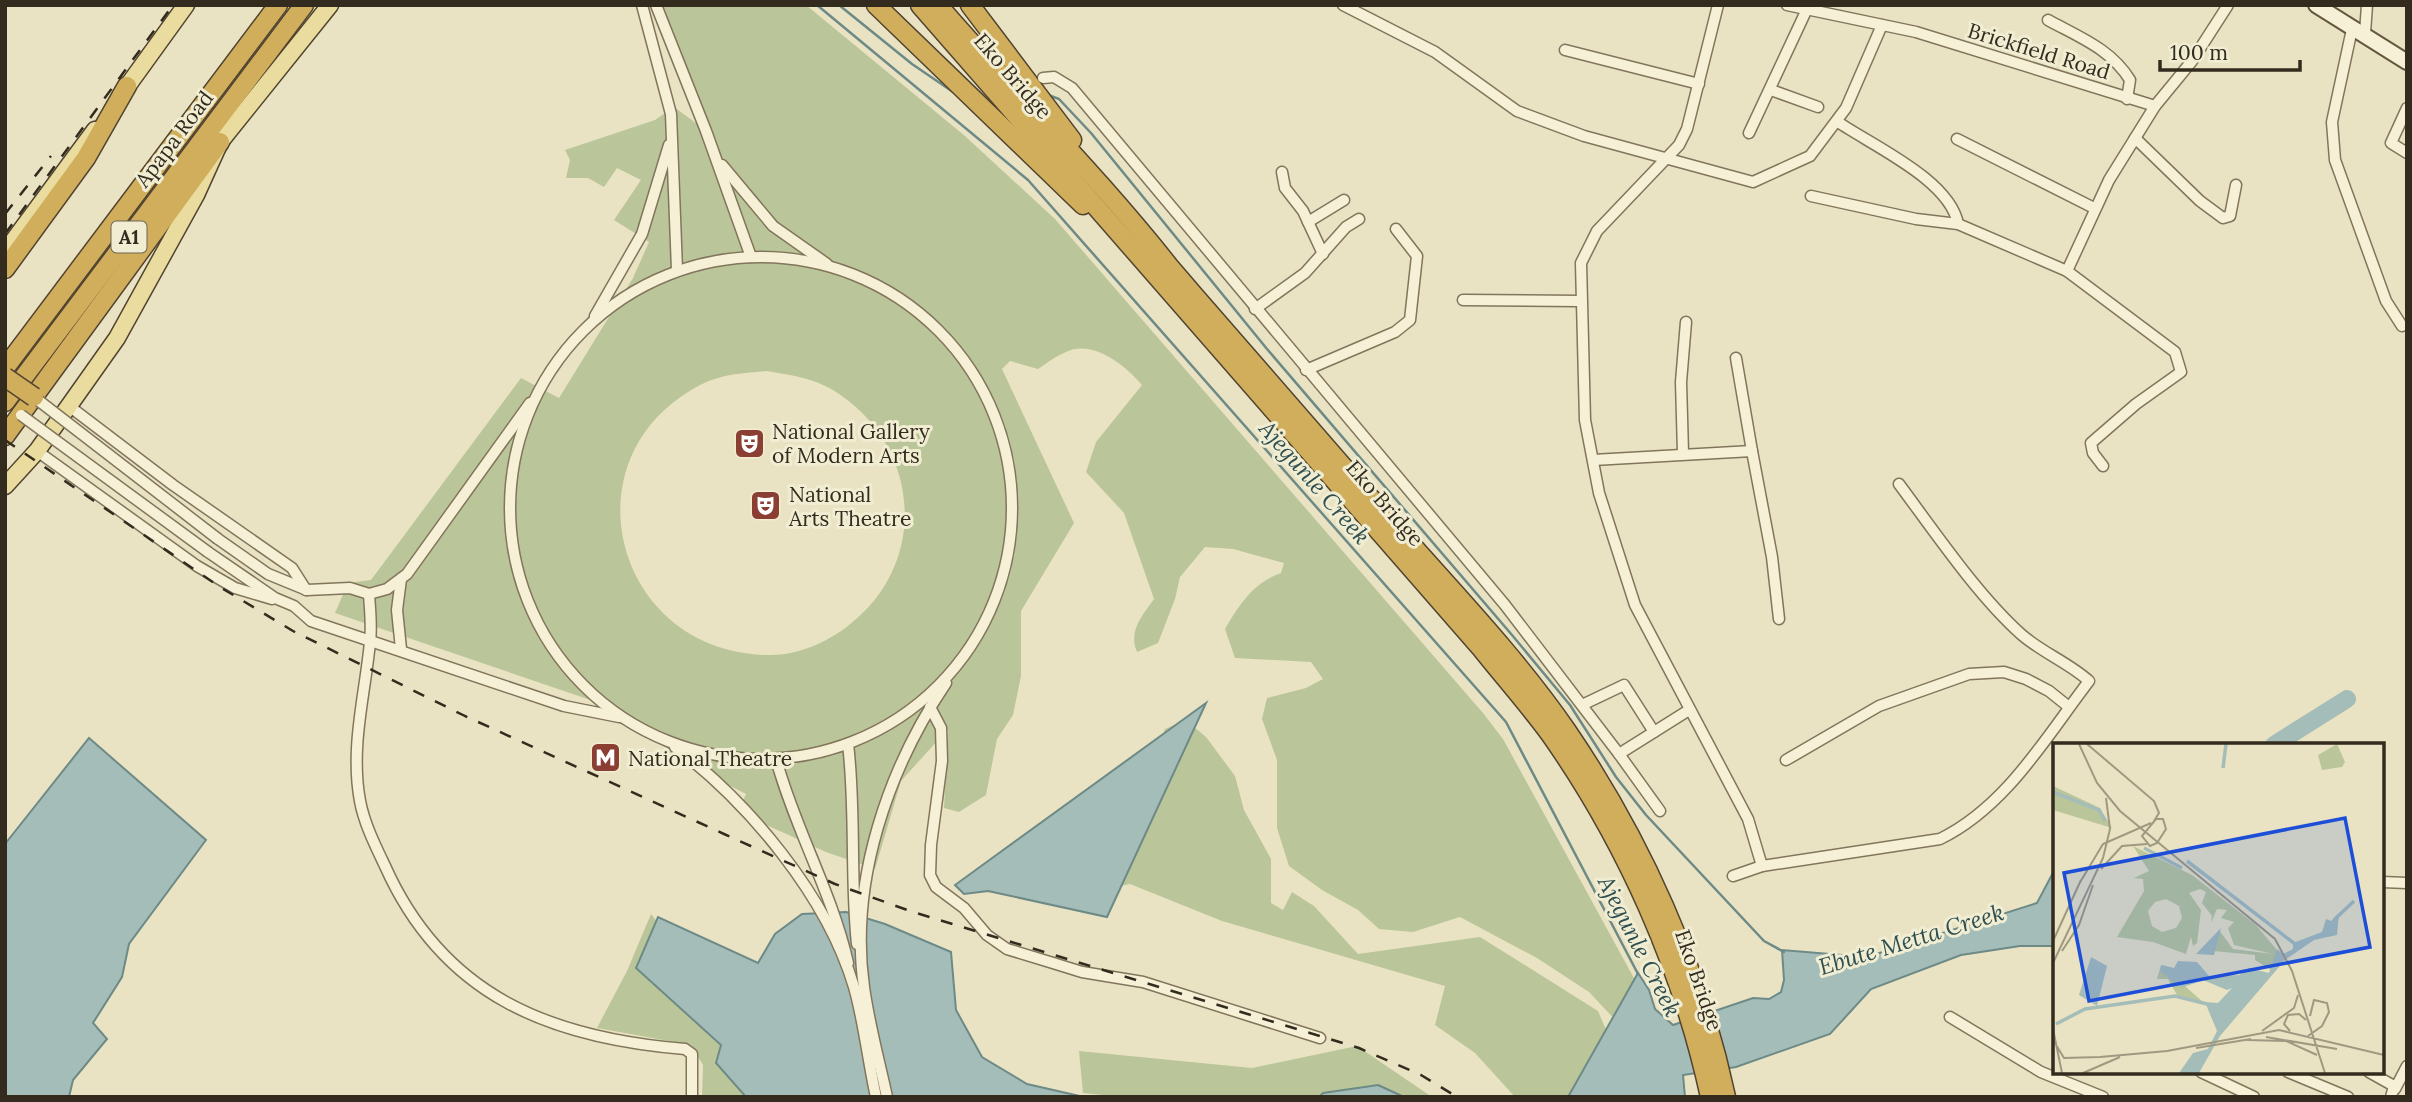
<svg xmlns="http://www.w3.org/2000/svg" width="2412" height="1102" viewBox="0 0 2412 1102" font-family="Lora,serif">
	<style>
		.green { fill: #bac699; fill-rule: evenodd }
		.water { fill: #a5bdb9; stroke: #6d8a87; stroke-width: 2 }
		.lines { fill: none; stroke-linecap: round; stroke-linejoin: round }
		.stream { stroke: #6d8a87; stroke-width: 2.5 }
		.river { stroke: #a5bdb9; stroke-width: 18 }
		.street-casing { stroke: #82755c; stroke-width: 13 }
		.secondary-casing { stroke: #64563f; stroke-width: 18 }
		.primary-casing { stroke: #504330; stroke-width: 19 }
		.highway-casing { stroke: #504330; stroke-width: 21 }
		.street { stroke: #f5f0d6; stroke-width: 10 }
		.secondary { stroke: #f5f0d6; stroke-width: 14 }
		.primary { stroke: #e9dc9e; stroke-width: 16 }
		.highway { stroke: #d1ae5c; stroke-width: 18 }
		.rail { stroke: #332b1e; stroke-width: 2.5; stroke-dasharray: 12 12; stroke-linecap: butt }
		.street-bridge-casing { stroke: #82755c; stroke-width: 13; stroke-linecap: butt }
		.highway-bridge-casing { stroke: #504330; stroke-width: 21; stroke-linecap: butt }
		.street-bridge { stroke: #f5f0d6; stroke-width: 10 }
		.highway-bridge { stroke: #d1ae5c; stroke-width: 18 }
		.labels { text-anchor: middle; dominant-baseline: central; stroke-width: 6; stroke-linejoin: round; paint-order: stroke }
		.shield { fill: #f1edd2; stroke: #6c6554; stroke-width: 2 }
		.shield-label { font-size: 19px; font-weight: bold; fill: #332b1e }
		.street-label { font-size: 21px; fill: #332b1e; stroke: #f1edd2 }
		.poi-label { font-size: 21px; fill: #332b1e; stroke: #f1edd2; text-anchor: start }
		.water-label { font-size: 23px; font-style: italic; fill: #2f4f51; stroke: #f1edd2 }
		.inset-river { fill: none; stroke: #a5bdb9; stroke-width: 3.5 }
		.inset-road { fill: none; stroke: #a09981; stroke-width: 2 }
		.view { fill: #1d4ed8; fill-opacity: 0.15; stroke: #1d4ed8; stroke-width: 3.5 }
		.inset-edge { fill: none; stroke: #332b1e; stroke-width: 3.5 }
	</style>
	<rect width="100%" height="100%" fill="#e9e3c3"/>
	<!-- green -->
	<g class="green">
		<path d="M658,5H806L965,136L1055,219L1483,713L1503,739L1635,980L1620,1025L1589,992L1537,958L1460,917L1413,932L1379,929L1358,910L1322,890L1289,866L1277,828V760L1262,719L1267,698L1306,688L1323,679L1311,662L1235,658L1225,629C1240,604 1253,583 1281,573L1284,563L1233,549L1205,547L1180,577L1175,599L1158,643L1137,652C1128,631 1142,616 1154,599L1124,513L1086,472L1096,442L1142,385C1126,366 1093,339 1066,352C1056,356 1047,363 1038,369L1010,361L1002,369L1074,523L1021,611V676L1013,715L997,739L986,795L959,812L944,808L948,729L901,781L875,869L826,852L738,812L746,794L666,753L668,737L620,710L335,613L348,583L371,580L521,378L559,398L633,278L649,242L614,220L641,180L617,168L604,187L588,178H566L570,160L565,150L655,120L674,107L708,132ZM767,371C790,375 813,378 833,390C920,443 931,562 849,625C828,642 798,655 771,655C616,656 561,458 700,385C721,374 744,373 767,371Z"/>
		<polygon points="1186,720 1206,737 1235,776 1244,810 1271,859 1271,903 1283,910 1292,892 1314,906 1358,954 1480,937 1598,1011 1607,1032 1588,1097 1515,1097 1475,1053 1435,1025 1445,986 1222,921 1130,884 1106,889 1165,729"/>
		<polygon points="651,914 792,1097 702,1097 703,1065 691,1045 597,1028 627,971"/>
		<polygon points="1357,1046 1432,1097 1121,1097 1083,1093 1079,1051 1252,1068"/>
	</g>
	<!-- water -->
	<g class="water">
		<polygon points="1206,703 1107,917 988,891 964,894 955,885"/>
		<polygon points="89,738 206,840 129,944 122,977 93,1023 107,1039 73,1080 69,1097 5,1097 5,844"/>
		<polygon points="2055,869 2055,946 2020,946 1961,955 1871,989 1830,1034 1736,1067 1683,1075 1685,1097 1568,1097 1638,973 1649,990 1655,1009 1673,1025 1753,998 1769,999 1781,992 1784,980 1782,950 1867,957 2037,903"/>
		<polygon points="846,912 885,924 951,952 956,1010 982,1057 1027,1084 1084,1097 746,1097 716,1063 721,1045 636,968 658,917 758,963 775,934 802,914"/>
		<polygon points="1378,1085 1404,1097 1319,1097 1323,1093"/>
	</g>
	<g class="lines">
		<!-- stream -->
		<g class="stream">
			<polyline points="817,5 1028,180 1506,722 1638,974"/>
			<polyline points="839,5 912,64 956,94"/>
			<polyline points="1048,95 1059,99 1091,133 1267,349 1512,635 1570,705 1616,777 1646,815 1764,941 1784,952"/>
		</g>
		<!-- river -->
		<polyline class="river" points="2274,745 2347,699"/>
		<defs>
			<g id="street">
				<polyline points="642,5 671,114 677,270"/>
				<polyline points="656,5 706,131 751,257"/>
				<polyline points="1343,5 1435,52 1517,111 1584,136 1753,182 1810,156 1846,108 1882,25"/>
				<polyline points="1718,5 1687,129 1679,145 1597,231 1581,263 1585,420 1599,493 1635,605 1748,819 1762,866"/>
				<polyline points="1787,5 1916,32 2155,106"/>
				<path d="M2048,20C2079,37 2111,49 2130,80L2127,99"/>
				<polyline points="2352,29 2332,122 2335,160 2386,301 2402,326"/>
				<polyline points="2365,33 2367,5"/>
				<polyline points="1565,50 1699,84"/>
				<polyline points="1043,78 1054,77 1072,88 1505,605 1619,754 1689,710"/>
				<polyline points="1771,90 1818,107"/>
				<polyline points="2407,108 2391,143 2407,153"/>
				<path d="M1838,122C1873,146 1950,180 1958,224"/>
				<polyline points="1749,133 1807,9"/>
				<polyline points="2135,138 2200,201 2223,218 2230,216 2236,185"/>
				<polyline points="1957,139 2094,208"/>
				<polyline points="722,165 773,226 827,264"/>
				<polyline points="1282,172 1285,188 1303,211 1323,254"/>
				<polyline points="1811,196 1916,219 1958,224 2067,271 2175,352 2181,372 2136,404 2091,443 2093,453 2103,466"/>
				<polyline points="1308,222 1344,200"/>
				<circle cx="761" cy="508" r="251"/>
				<polyline points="2067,271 2109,180 2155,106 2192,61 2228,5"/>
				<polyline points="1463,300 1580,301"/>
				<polyline points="1255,309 1305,273 1346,227 1359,219"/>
				<polyline points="595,316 642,234 669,145"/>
				<polyline points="1736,358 1752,451"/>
				<polyline points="1306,370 1395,332 1410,320 1417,256 1396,229"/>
				<polyline points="69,406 173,485 292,568 306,590"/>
				<polyline points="37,451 197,566 235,588 272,599"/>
				<polyline points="1683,453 1681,382 1686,322"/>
				<polyline points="1593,460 1752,451 1772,557 1779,619"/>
				<polyline points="218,539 268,574 307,590 350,588 369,594 387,589 407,574 530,403"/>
				<polyline points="208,552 275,598 294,606 311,621 564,706 619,717"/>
				<path d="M369,594C370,610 372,627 370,642C365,695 350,747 360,801C364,823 375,845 385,866C443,996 550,1038 685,1049L692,1054V1097"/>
				<polyline points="401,649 397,610 401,579"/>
				<polyline points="1582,705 1624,685 1654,732"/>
				<polyline points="930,707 941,728 942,761 931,845 930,875 936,887 964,908 987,935 1007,949 1053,963 1082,972 1143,982 1320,1038"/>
				<path d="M848,744C856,811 850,877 857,944"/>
				<path d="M675,747C749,803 827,896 854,987C864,1022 868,1061 876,1097"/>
				<polyline points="1619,754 1660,811"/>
				<path d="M776,759C795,829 832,892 848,963"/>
				<polyline points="1786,760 1879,706 1969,674 2004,672 2026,679 2049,691 2069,707"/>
				<path d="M1733,876L1762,866L1940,839C2006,807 2046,737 2089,681C2069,663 2043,653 2022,635C1978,596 1934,531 1899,484"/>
				<polyline points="2382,882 2407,883"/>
				<polyline points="1950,1017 2041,1072 2103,1097"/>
				<polyline points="2201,1072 2254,1097"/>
				<polyline points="2288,1072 2348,1097"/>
				<polyline points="2369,1072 2394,1086 2391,1097"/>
				<polyline points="2395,1089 2407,1066"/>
				<path d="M887,1097C879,1060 869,1024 864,987C849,882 888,769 946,683"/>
			</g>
			<polyline id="secondary" points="2316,5 2407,62"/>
			<g id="primary">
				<polyline points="121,95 186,5"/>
				<polyline points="5,252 95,130"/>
				<polyline points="5,486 37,451 117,338 196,195 220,142 330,5"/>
			</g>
			<g id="highway">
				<polyline points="876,5 1083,205"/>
				<path d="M920,5L1480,647C1503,676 1528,704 1550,734C1626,842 1682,968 1710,1097"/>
				<path d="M938,5C1014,93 1097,175 1169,266C1241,350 1314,433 1387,517C1448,587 1514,654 1567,731C1642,841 1698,966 1726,1097"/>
				<polyline points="970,5 1072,140"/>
				<polyline points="5,269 86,158 127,86"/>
				<polyline points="5,368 278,5"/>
				<polyline points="5,402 304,5"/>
				<polyline points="5,436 220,142"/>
			</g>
		</defs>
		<!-- street casing -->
		<use href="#street" class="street-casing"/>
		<!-- secondary casing -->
		<use href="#secondary" class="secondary-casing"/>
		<!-- primary casing -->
		<use href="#primary" class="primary-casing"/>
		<!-- highway casing -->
		<use href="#highway" class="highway-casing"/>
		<!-- street -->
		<use href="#street" class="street"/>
		<!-- secondary -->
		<use href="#secondary" class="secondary"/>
		<!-- primary -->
		<use href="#primary" class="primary"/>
		<!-- highway -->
		<use href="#highway" class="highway"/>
		<!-- rail -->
		<g class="rail">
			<polyline points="5,214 51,156"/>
			<polyline points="5,234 173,5"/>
			<polyline points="5,440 220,587 293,631 465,716 724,834 835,884 910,911 1359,1048 1421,1075 1457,1097"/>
		</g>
		<defs>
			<g id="street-bridge">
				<polyline points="34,397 218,539"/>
				<polyline points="21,415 208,552"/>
			</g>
			<polyline id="highway-bridge" points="5,377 34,397"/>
		</defs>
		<!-- street-bridge casing -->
		<use href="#street-bridge" class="street-bridge-casing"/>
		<!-- highway-bridge casing -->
		<use href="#highway-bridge" class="highway-bridge-casing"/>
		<!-- street-bridge -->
		<use href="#street-bridge" class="street-bridge"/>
		<!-- highway-bridge -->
		<use href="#highway-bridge" class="highway-bridge"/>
	</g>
	<!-- icons -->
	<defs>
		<symbol id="theatre-square" viewBox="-11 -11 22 22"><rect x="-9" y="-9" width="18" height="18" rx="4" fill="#8b3e32" stroke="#f1edd2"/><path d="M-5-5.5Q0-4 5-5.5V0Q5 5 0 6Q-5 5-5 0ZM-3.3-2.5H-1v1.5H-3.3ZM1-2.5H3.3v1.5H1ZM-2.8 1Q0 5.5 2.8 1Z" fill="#fff"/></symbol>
		<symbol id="metro-square" viewBox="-11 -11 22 22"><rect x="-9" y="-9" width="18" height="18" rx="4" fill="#8b3e32" stroke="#f1edd2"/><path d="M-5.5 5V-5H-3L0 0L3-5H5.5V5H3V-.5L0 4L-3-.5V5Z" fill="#fff"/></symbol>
	</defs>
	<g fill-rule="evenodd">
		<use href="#theatre-square" x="732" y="426" width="35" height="35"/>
		<use href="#theatre-square" x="748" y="488" width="35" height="35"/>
		<use href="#metro-square" x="588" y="740" width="35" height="35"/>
	</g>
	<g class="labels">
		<!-- shield labels -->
		<rect class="shield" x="111.5" y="221.5" width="35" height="31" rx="5"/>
		<g class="shield-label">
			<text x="129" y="237">A1</text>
		</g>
		<!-- street labels -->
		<g class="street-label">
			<text transform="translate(2039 51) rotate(17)">Brickfield Road</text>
			<text transform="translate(1013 76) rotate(49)">Eko Bridge</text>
			<text transform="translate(174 139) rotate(-53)">Apapa Road</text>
			<text transform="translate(1385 503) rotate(49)">Eko Bridge</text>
			<text transform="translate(1699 980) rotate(71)">Eko Bridge</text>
		</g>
		<!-- poi labels -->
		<g class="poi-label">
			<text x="772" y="431">National Gallery<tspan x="772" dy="24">of Modern Arts</tspan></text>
			<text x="789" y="494">National<tspan x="789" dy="24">Arts Theatre</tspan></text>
			<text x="628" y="758">National Theatre</text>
		</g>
		<!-- water labels -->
		<g class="water-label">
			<text transform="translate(1315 482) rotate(49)">Ajegunle Creek</text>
			<text transform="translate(1911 939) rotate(-17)">Ebute Metta Creek</text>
			<text transform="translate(1640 946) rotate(63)">Ajegunle Creek</text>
		</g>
	</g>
	<!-- overview -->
	<g transform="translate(2053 743)">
		<rect width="331" height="331" fill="#e9e3c3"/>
		<path d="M284,1L292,19L289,24L269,27L265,12ZM0,43L47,65L59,85L0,67ZM80,103L139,132L203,182L224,207L218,227L202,217V212L160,208L166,187L180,206L220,211L181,202L175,185L181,179L168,175L174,167L164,166L158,180L159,173L149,160L153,149L147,146L136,150L148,167L144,200L140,203L138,194L133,211L100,199L64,194L91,148L90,136L81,135L96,128ZM113,156L126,163L129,175L123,185L109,189L99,183L95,168L102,159ZM108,222L150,259L124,252L115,236H104Z" fill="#bac699" fill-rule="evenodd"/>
		<path d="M286,170L284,192L261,197L232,217L167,293L146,330H126L140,310L155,306L164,288L152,259L165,260L179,245L174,247L150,237L128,245L107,228L109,222L121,225L125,218L144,219L156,233L186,232L196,225L216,230L224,206L230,211L240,206V200L269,189L273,176L278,178ZM168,185L161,212L143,211ZM38,214L54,223L44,263L26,252Z" fill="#a5bdb9"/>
		<path class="inset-river" d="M170,25L173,1M0,49L46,67L52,78M91,105L129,125M134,118L242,201M281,177L301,158M3,281L32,266L122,253L154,261"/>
		<path class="inset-road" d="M26,1L44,40L67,68L222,196L239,228L272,330M34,1L101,58L106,70L101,78M103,76H110L113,86L104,100L97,103L89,93ZM48,126L69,103L94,101M26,141L50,101L98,80M0,198L28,137M9,208L26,182L40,142M0,220L50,115L57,86L53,55M0,286L9,330M209,288L241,265L245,252M237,288L231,281L235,272L246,271L253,277M255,293L269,283L276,269L274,260L261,257L257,273M213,294L284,306M0,297L11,315L47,314M194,297L233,298L264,312M143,305L198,296M47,314L114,308L226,287L331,312M30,330L67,314"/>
		<path class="view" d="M292,75L317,204L36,258L11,130Z"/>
		<rect width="331" height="331" class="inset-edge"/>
	</g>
	<!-- border -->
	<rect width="2412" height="1102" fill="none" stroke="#332b1e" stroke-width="14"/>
	<!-- scale -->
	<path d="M2160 60v10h140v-10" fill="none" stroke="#332b1e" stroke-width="3.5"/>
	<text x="2170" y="60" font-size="21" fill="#332b1e" stroke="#f1edd2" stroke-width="5" paint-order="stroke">100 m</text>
</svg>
